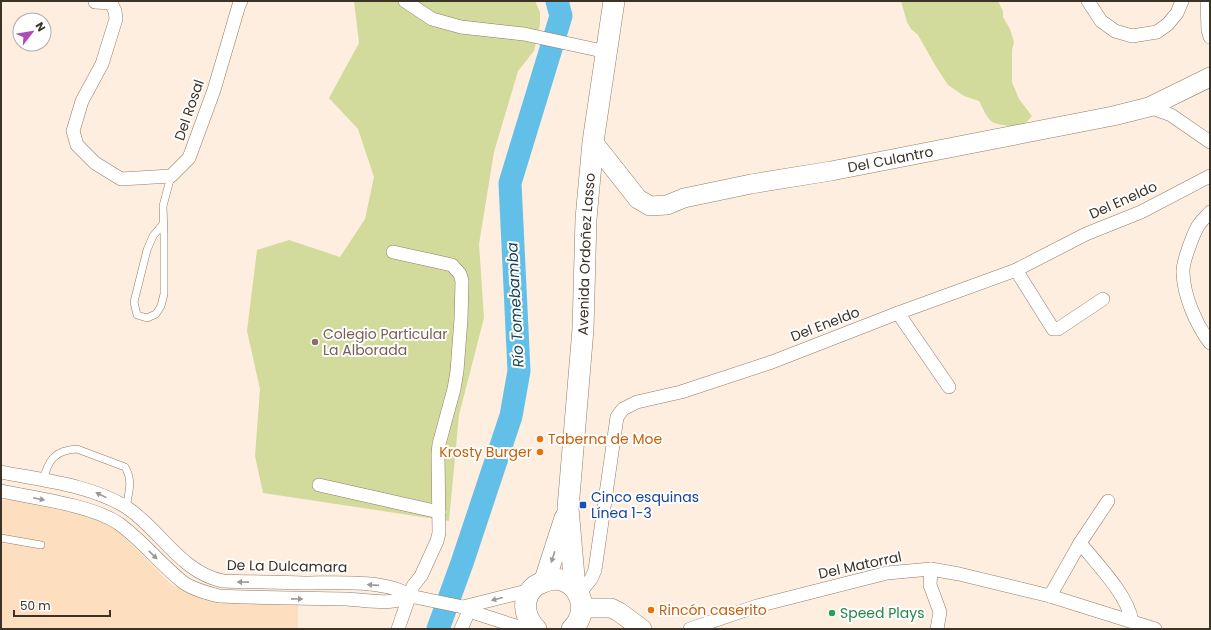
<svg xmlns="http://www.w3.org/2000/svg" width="1211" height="630" viewBox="0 0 1211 630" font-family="Poppins,sans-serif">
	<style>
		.built { fill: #fddfc0 }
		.green { fill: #d3db9c }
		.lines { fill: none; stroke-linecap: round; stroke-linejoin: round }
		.river { stroke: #62bfe7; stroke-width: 23 }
		.lane-casing { stroke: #927c65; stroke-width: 8 }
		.street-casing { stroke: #927c65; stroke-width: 14 }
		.secondary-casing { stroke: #927c65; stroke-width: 20 }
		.primary-casing { stroke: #927c65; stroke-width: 22 }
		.lane { stroke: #fff; stroke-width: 7 }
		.street { stroke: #fff; stroke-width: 13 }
		.secondary { stroke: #fff; stroke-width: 19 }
		.primary { stroke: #fff; stroke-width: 21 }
		.oneway { fill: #9d9894 }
		.education-dot { fill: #8d6e63; stroke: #fefefe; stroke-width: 1.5 }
		.food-dot { fill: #e8710a; stroke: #fefefe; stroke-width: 1.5 }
		.transit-dot { fill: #1a4fb4; stroke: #fefefe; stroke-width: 1.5 }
		.leisure-dot { fill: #2e9e5b; stroke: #fefefe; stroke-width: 1.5 }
		.labels { text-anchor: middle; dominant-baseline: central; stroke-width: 4; stroke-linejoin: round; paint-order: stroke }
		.street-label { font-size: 14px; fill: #3b3228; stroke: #fefefe }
		.education-label { font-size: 14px; fill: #785e54; stroke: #fefefe; text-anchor: start }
		.food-label { font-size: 14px; fill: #c56008; stroke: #fefefe; text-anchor: start }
		.transit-label { font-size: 14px; fill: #164399; stroke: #fefefe; text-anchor: start }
		.leisure-label { font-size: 14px; fill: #27864d; stroke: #fefefe; text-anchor: start }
		.water-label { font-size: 15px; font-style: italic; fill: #1a4354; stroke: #fefefe }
	</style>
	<rect width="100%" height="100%" fill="#fdeedf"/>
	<!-- built -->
	<polygon class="built" points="11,496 87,516 113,526 172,585 225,603 298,605 298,629 1,629 1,502"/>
	<!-- green -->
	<g class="green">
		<polygon points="354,1 535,1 540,12 540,24 534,51 518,71 494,152 479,244 484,318 459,415 449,521 263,493 255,456 260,389 247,331 257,250 289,240 340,257 365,219 374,177 358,129 329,98 359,43"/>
		<path d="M901,1H998L1003,11V17L1010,29L1014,42L1012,50V82L1019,99L1032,116C1024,127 1015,128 1003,125C999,124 994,124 991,121C985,115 983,108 979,101L964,96L948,85L935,65L918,35L911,29L907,22Z"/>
	</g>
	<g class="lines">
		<!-- river -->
		<polyline class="river" points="438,629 462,563 511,416 519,371 510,183 561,16 557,1"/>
		<defs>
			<g id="lane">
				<polyline points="163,224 153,236 147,250 134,302 137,315 147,318 156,314 161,306 164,294 164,236 163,206 171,176"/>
				<path d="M43,481C48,460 55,450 77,449L125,467C133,480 129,492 126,507"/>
				<polyline points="1,538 41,545"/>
			</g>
			<g id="street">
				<polyline points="405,1 432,19 461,27 524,34 607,52"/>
				<polyline points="1088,1 1101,21 1115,31 1132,36 1157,32 1168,24 1177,13 1182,1"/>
				<polyline points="1207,1 1208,30 1210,37"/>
				<polyline points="95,2 111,3 115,11 116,19 102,64 82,101 73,131 77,145 95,163 121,179 171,176 189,158 214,90 239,5 241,1"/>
				<polyline points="1149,107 1171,115 1210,142"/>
				<path d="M1210,212C1206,217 1201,221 1198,226C1193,235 1182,263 1183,273C1184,297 1196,324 1210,343"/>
				<polyline points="393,252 452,265 460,274 462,281 461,319 457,371 454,389 439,444 438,454 439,533 437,541 421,576 413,586 398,629"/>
				<polyline points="1016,270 1053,329 1058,329 1103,299"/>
				<polyline points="898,313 949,387"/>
				<path d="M1,472C41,480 91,485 126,507C160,529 181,573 223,581C250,582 277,582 304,583C332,583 387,579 410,596L463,607L469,611L525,629"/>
				<polyline points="319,485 439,512"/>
				<path d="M1,491C34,498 91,505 118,523C142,540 161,565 184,583C195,590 207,593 219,596C262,598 304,598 346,599C367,600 391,606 410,596"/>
				<polyline points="1080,543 1108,501"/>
				<polyline points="931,569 930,585 940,612 937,629"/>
				<polyline points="579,594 591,579 595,570 617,417 623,409 637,402 681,392 772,362 898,313 1016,270 1086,234 1141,212 1210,176"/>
				<path d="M1050,596L1080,543C1097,564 1127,594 1132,621"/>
				<polyline points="463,607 531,590"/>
				<polyline points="461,629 469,611"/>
				<polyline points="690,629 757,606 887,573 931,569 959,574 1050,596 1155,629"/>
			</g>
			<g id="secondary">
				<path id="s1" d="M593,142L638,199L650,206L667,205L684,198L751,184L831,171L1113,116L1149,107L1210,77"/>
				<polyline points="582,608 611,608 619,612 642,629"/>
			</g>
			<g id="primary">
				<polyline points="545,580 565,518"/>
				<path id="s2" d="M575,588L568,508L583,329L586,219L593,142L614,1"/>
				<path d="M536,629C529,622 524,612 526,601C528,593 533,586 541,583C571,567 596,606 572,629"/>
			</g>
		</defs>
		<!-- lane casing -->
		<use href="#lane" class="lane-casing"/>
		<!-- street casing -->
		<use href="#street" class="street-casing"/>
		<!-- secondary casing -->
		<use href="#secondary" class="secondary-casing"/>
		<!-- primary casing -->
		<use href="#primary" class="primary-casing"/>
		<!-- lane -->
		<use href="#lane" class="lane"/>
		<!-- street -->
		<use href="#street" class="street"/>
		<!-- secondary -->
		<use href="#secondary" class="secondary"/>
		<!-- primary -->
		<use href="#primary" class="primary"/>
	</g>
	<!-- one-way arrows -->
	<defs><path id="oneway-solid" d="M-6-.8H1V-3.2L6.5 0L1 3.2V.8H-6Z"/></defs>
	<g class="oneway">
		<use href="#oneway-solid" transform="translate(101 495) rotate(-154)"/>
		<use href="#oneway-solid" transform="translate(39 499) rotate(12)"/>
		<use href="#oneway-solid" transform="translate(153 555) rotate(44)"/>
		<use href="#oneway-solid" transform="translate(553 557) rotate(108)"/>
		<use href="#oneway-solid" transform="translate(243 582) rotate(-179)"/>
		<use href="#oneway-solid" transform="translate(373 585) rotate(-176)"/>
		<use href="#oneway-solid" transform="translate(297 599) rotate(1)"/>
		<use href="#oneway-solid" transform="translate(497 599) rotate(166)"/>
	</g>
	<!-- markers -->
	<circle class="education-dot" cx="315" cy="342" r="4"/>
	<g class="food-dot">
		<circle cx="540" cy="439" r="4"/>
		<circle cx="540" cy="452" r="4"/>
		<circle cx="651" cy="610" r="4"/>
	</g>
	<rect class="transit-dot" x="579" y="501" width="8" height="8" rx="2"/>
	<circle class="leisure-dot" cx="832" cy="613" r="4"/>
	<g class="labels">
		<!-- street labels -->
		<g class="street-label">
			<text transform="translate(189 110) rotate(-71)">Del Rosal</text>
			<text stroke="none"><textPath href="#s1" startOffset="332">Del Culantro</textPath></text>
			<text transform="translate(1123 200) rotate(-24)">Del Eneldo</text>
			<text stroke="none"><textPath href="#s2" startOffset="335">Avenida Ordoñez Lasso</textPath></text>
			<text transform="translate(825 324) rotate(-21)">Del Eneldo</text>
			<text transform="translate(860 565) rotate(-12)">Del Matorral</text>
			<text transform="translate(287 566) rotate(1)">De La Dulcamara</text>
		</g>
		<!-- education labels -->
		<g class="education-label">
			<text x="323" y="334">Colegio Particular<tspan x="323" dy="16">La Alborada</tspan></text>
		</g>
		<!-- food labels -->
		<g class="food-label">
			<text x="548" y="439">Taberna de Moe</text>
			<text x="532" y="452" text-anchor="end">Krosty Burger</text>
			<text x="659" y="610">Rincón caserito</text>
		</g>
		<!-- transit labels -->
		<g class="transit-label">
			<text x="591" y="497">Cinco esquinas<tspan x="591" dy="16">Línea 1-3</tspan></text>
		</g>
		<!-- leisure labels -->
		<g class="leisure-label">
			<text x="840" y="613">Speed Plays</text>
		</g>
		<!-- water labels -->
		<g class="water-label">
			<text transform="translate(515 305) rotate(-93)">Río Tomebamba</text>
		</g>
	</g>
	<!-- border -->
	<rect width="1211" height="630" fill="none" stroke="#3b3228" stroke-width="4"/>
	<!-- north arrow -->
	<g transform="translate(32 32) rotate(59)"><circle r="19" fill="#fefefe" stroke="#b0aca8"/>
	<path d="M0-3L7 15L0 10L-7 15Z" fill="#ac4cb4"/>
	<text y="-6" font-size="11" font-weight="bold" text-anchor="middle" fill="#3b3228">N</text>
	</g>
	<!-- scale -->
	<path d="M14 610v6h96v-6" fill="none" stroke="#3b3228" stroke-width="2"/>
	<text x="20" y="610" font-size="12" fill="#3b3228" stroke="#fefefe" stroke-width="3" paint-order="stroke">50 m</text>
</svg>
